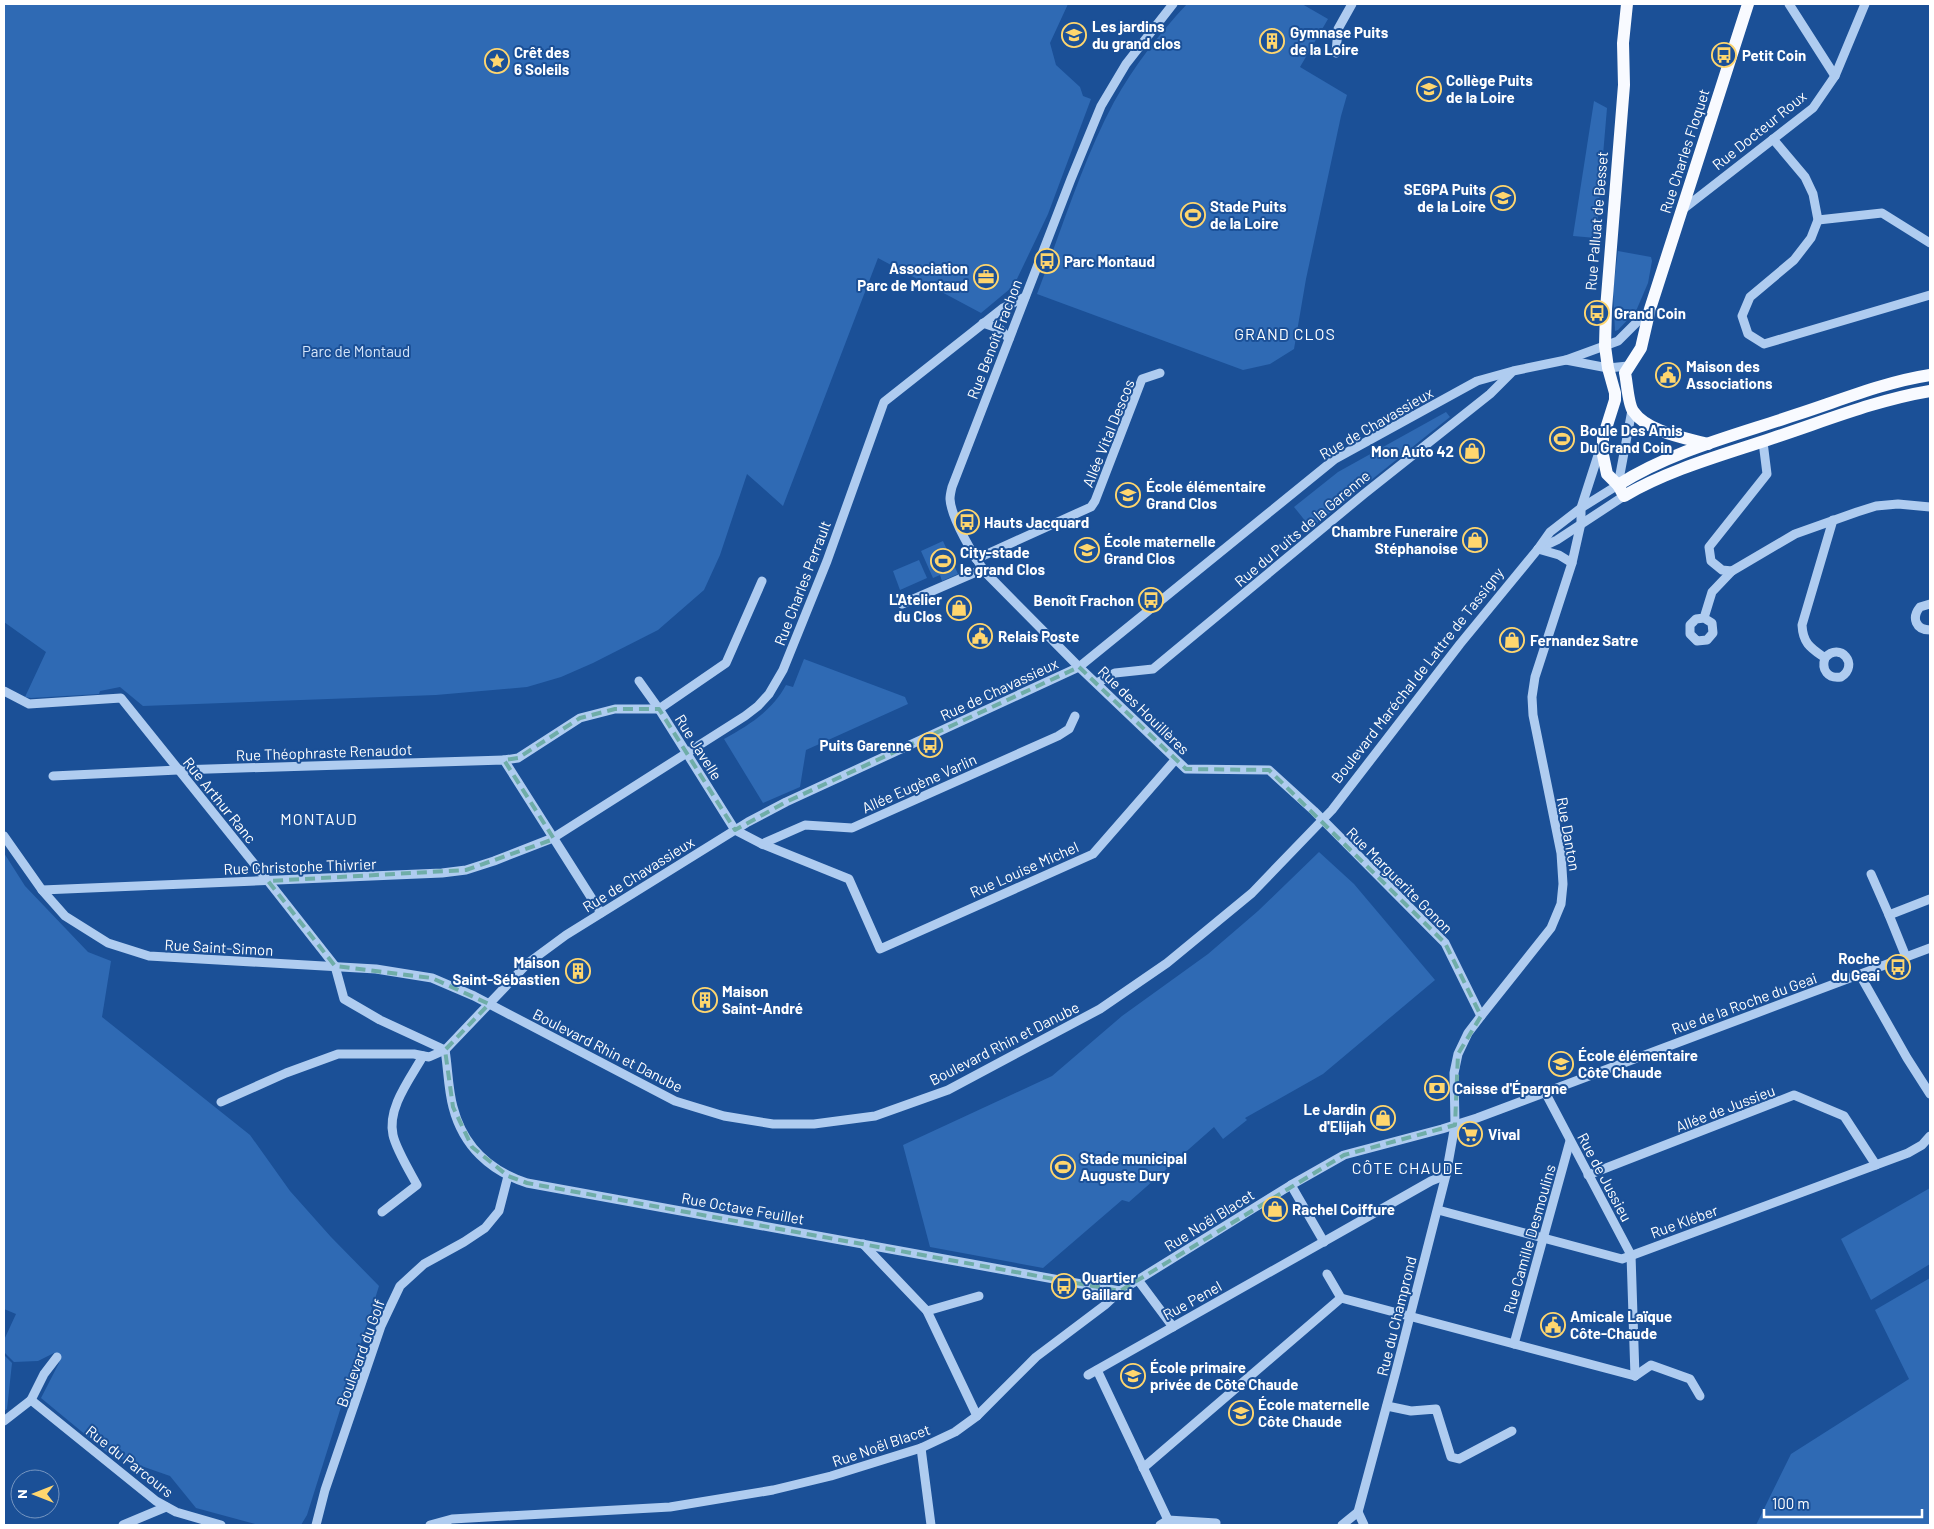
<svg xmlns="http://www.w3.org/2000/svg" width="1934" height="1529" viewBox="0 0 1934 1529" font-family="Barlow,sans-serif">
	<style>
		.green { fill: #2f6ab4 }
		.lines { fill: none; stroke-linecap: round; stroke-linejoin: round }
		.minor { stroke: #afccf0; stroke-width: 9 }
		.major { stroke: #f8faff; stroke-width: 12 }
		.marked { fill: none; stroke: #6fada8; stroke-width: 4; stroke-dasharray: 10 6; stroke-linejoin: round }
		.labels { text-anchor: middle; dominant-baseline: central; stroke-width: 4; stroke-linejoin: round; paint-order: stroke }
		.poi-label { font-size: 15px; font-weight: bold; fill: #fff; stroke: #1b5097; text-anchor: start }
		.street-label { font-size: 15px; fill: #fff; stroke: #1b5097 }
		.park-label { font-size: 15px; fill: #d6e6fb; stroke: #1b5097 }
		.neighbourhood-label { font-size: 16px; letter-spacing: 1px; fill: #fff; stroke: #1b5097 }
	</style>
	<rect width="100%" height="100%" fill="#1b5097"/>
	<!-- green -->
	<g class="green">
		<polygon points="4,4 1068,4 1050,43 1056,65 1080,87 1083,96 1091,99 1048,214 1016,281 1011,288 981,313 878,258 783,506 747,474 720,555 704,590 658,630 593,663 561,677 527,687 436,695 143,706 120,687 100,691 99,694 31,698 25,697 46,652 4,622"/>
		<path d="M1187,4H1302L1328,19L1300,67L1347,95L1341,116L1306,279L1294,349L1270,364L1243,370L1037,294C1061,231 1083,160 1114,102C1134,66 1159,34 1187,4Z"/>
		<polygon points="1594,101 1607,108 1596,238 1573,236"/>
		<polygon points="1618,251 1651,257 1652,261 1648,283 1636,311 1618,330 1615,331 1613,291"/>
		<polygon points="1446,412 1450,417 1311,528 1294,507 1338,472"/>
		<polygon points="943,541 958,574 942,581 940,575 933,578 921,551"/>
		<polygon points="919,560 927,578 900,590 893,571"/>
		<path d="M804,659L905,697L908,704L806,750L800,787L763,803L724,739C749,725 772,711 786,685L793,687Z"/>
		<polygon points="1319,852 1354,884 1435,980 1323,1074 1245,1118 1247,1120 1223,1139 1214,1127 1129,1202 1122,1200 1043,1268 930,1247 903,1145 1052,1076 1122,1016 1208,954 1258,911"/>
		<polygon points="4,853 25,886 88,952 111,961 102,1017 250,1135 290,1191 331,1237 379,1286 307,1515 301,1525 259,1525 196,1508 170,1476 110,1455 41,1398 59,1363 54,1353 38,1361 14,1362 5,1353 4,1340 16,1314 4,1309"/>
		<polygon points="1930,1188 1930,1264 1871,1300 1841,1239"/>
		<polygon points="1930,1278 1930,1525 1756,1525 1791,1454 1909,1379 1875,1310"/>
		<polygon points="4,1355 12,1363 7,1409 4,1411"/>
	</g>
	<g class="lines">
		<!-- minor -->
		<g class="minor">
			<path d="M1173,4L1126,64L1101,106L1071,179L952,487C951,491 950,495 950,499C951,518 975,559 987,574L1079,667L1186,769L1269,770L1314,811L1445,943L1481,1016"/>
			<polyline points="1789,4 1835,76"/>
			<polyline points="1336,53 1338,29 1352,4"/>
			<polyline points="1773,139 1805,177 1813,194 1818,220 1811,238 1794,260 1750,297 1742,316 1748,334 1764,344 1930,295"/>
			<polyline points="1682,210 1813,108 1835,76 1865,4"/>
			<polyline points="1818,220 1882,213 1930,243"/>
			<polyline points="983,323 1000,329 1009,339"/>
			<polyline points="1566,360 1608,368 1628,366"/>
			<polyline points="1763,442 1767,474 1709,547 1711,561 1722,570 1732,571 1795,534 1857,512 1876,506 1898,504 1930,507"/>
			<polyline points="1538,549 1557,540 1624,496"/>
			<polyline points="1538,549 1559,555 1572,563"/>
			<polyline points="976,559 1091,507 1095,501 1142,379 1160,373"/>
			<polyline points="902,604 983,569"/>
			<path d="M1930,604L1920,607C1911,618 1916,630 1930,630"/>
			<polyline points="1704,618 1712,623 1713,633 1707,640 1697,641 1690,634 1690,625 1696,619 1704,618 1712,592 1732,571"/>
			<path d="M1825,658C1821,670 1828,679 1841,677C1860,665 1840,641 1825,658C1811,648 1803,644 1802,625L1833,520"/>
			<polyline points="639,681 659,709 735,830 762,844 849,879 880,949 1093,854 1175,760"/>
			<polyline points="1097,683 1115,673 1153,669 1364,494 1490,394 1511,373"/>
			<polyline points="4,691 29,704 121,698 268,881 335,966 344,999 380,1020 445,1050"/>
			<polyline points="504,760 518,758 580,718 615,709 659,709 726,663 762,581"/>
			<polyline points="53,776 178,770 504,760 601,913"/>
			<polyline points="4,836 42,890 65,916 108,943 149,956 376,969 432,978 474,996 675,1101 724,1116 773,1124 814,1124 875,1116 948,1090 1100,1009 1167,963 1252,893 1332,810 1460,644 1538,549 1550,532 1581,508 1618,485 1632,410"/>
			<polyline points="762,844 805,825 852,828 1058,736 1069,729 1075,716"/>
			<polyline points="1871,874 1889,915"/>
			<polyline points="42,890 442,873 466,870 494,861 553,838 745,716 758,706 769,694 783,670 827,561 884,402 1003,308 1025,297"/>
			<polyline points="1906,957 1889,915 1930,899"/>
			<polyline points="1860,975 1907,1058 1930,1094"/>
			<path d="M445,1050C448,1068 448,1089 453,1107C463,1146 490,1171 527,1183L1120,1291"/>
			<polyline points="1545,1092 1631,1255 1635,1376"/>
			<polyline points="221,1102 286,1073 338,1054 414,1054 429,1057 445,1050 528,963 566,935 748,822 786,802 1079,667 1335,459 1477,381 1513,371 1566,360 1618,341 1648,311"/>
			<polyline points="1588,1175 1794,1095 1844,1116 1876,1165"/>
			<polyline points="1291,1185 1324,1242"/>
			<polyline points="1438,1210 1622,1259 1908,1153 1922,1145 1930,1136"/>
			<path d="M382,1212L417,1185C410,1172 396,1149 393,1135C387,1108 410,1079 423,1056"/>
			<polyline points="863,1244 927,1311 977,1416"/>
			<polyline points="1327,1274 1341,1298"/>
			<polyline points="1138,1280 1173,1327"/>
			<polyline points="1341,1298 1635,1376"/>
			<polyline points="927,1311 979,1296"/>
			<polyline points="1514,1344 1570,1141"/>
			<polyline points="1097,1370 1168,1520 1160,1525"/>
			<polyline points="1088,1375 1431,1181 1446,1175"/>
			<polyline points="1635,1376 1651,1365 1690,1379 1700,1396"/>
			<polyline points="31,1400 156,1501 176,1512 221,1525"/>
			<polyline points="31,1400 44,1374 57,1357"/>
			<polyline points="1387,1406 1411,1411 1436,1409 1451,1457 1459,1459 1512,1431"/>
			<polyline points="4,1421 31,1400"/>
			<polyline points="921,1448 931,1525"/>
			<polyline points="1143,1468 1341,1298"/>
			<polyline points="1358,1512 1396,1371 1446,1175 1455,1125 1454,1073 1458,1054 1468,1033 1481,1016 1551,928 1561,904 1563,884 1561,853 1533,715 1532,697 1535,677 1572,563 1581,523 1581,508 1601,446"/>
			<polyline points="1358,1512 1364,1525"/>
			<polyline points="1168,1520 1216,1523"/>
			<polyline points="123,1525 166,1507"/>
			<polyline points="316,1525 325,1490 381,1326 400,1286 424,1264 464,1242 485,1228 499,1211 508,1176"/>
			<polyline points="430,1525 452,1519 670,1507 773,1490 831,1476 921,1448 955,1432 977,1416 1036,1357 1105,1305 1120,1291 1291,1185 1344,1155 1442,1129 1477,1118 1930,948"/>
			<polyline points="1342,1525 1358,1512"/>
		</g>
		<!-- major -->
		<g class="major">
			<path d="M1627,4L1623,43L1624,85L1606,309L1605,346L1608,368L1615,393V400L1603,438V455L1607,474L1618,485L1624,496C1670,469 1723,455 1773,438C1825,421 1876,400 1930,391"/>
			<path d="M1708,444C1686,438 1647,432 1633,411C1628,404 1627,382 1625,373L1641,348L1650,309L1748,4"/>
			<path d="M1618,485C1671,451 1736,435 1795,415C1839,401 1884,382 1930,375"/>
		</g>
	</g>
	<!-- marked area -->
	<path class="marked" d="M1079,667L1186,769L1269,770L1445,943L1481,1016L1458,1054L1455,1125L1344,1155L1120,1291L527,1183L508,1176L472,1147L453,1107L445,1050L489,1004L432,978L335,966L268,881L466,870L554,839L504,760L518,758L580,718L615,709H659L735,830L786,802Z"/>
	<!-- icons -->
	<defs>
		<symbol id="school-ring" viewBox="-11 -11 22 22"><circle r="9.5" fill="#1b5097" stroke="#ffd66e" stroke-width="1.5"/><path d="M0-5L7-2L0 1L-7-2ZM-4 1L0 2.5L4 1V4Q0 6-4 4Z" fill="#ffd66e"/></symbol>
		<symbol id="building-ring" viewBox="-11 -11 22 22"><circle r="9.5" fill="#1b5097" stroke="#ffd66e" stroke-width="1.5"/><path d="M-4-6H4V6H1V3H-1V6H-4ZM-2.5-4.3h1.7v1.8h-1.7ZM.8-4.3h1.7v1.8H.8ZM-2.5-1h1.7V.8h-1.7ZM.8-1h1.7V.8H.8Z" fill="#ffd66e"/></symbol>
		<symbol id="bus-ring" viewBox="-11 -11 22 22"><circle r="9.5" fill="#1b5097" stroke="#ffd66e" stroke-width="1.5"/><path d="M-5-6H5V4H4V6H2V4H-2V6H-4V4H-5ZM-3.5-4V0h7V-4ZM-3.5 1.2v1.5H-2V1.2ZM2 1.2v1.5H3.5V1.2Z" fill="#ffd66e"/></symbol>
		<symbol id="sight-ring" viewBox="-11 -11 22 22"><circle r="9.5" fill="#1b5097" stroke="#ffd66e" stroke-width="1.5"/><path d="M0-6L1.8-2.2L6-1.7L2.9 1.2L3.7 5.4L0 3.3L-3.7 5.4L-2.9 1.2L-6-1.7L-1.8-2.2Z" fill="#ffd66e"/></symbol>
		<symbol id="stadium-ring" viewBox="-11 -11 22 22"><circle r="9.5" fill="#1b5097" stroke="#ffd66e" stroke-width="1.5"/><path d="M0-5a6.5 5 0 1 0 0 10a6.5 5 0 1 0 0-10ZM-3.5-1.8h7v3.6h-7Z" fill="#ffd66e"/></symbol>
		<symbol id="office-ring" viewBox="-11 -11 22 22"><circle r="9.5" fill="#1b5097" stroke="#ffd66e" stroke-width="1.5"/><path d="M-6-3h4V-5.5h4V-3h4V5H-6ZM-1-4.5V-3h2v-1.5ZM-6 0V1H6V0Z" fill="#ffd66e"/></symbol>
		<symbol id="civic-ring" viewBox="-11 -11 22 22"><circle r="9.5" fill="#1b5097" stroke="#ffd66e" stroke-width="1.5"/><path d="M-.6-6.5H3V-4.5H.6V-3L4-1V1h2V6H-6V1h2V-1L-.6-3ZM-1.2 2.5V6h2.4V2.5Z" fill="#ffd66e"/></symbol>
		<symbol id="shop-ring" viewBox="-11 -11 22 22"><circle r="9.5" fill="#1b5097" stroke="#ffd66e" stroke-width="1.5"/><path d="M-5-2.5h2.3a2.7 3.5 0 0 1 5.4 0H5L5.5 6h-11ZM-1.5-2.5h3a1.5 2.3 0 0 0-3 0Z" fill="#ffd66e"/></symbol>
		<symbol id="bank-ring" viewBox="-11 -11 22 22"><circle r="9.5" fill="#1b5097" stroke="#ffd66e" stroke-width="1.5"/><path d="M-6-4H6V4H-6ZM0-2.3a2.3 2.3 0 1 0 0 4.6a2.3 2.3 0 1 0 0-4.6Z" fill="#ffd66e"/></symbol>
		<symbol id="supermarket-ring" viewBox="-11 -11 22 22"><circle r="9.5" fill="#1b5097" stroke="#ffd66e" stroke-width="1.5"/><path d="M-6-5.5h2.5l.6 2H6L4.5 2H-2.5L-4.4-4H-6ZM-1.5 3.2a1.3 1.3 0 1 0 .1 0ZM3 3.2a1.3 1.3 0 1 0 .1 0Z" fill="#ffd66e"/></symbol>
	</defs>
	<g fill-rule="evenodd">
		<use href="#school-ring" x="1060" y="21" width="28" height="28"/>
		<use href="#building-ring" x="1258" y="27" width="28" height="28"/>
		<use href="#bus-ring" x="1710" y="41" width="28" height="28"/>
		<use href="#sight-ring" x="483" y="47" width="28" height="28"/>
		<use href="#school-ring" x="1415" y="75" width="28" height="28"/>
		<use href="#school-ring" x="1489" y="184" width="28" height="28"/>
		<use href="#stadium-ring" x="1179" y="201" width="28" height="28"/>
		<use href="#bus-ring" x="1033" y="247" width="28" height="28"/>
		<use href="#office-ring" x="972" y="263" width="28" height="28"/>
		<use href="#bus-ring" x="1583" y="299" width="28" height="28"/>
		<use href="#civic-ring" x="1654" y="361" width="28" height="28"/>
		<use href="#stadium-ring" x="1548" y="425" width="28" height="28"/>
		<use href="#shop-ring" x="1458" y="437" width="28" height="28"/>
		<use href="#school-ring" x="1114" y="481" width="28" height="28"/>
		<use href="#bus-ring" x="953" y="508" width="28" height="28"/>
		<use href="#shop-ring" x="1461" y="526" width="28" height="28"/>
		<use href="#school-ring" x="1073" y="536" width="28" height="28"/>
		<use href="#stadium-ring" x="929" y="547" width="28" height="28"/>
		<use href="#bus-ring" x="1137" y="586" width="28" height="28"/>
		<use href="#shop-ring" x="945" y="594" width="28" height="28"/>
		<use href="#civic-ring" x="966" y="622" width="28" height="28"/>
		<use href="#shop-ring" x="1498" y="626" width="28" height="28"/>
		<use href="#bus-ring" x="916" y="731" width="28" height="28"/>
		<use href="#bus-ring" x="1884" y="953" width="28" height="28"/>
		<use href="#building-ring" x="564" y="957" width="28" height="28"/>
		<use href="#building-ring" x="691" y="986" width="28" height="28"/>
		<use href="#school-ring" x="1547" y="1050" width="28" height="28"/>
		<use href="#bank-ring" x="1423" y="1074" width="28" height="28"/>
		<use href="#shop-ring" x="1369" y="1104" width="28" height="28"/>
		<use href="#supermarket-ring" x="1456" y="1120" width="28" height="28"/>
		<use href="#stadium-ring" x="1049" y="1153" width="28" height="28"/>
		<use href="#shop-ring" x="1261" y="1195" width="28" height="28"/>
		<use href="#bus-ring" x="1050" y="1272" width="28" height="28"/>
		<use href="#civic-ring" x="1539" y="1311" width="28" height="28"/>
		<use href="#school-ring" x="1119" y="1362" width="28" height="28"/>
		<use href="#school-ring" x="1227" y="1399" width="28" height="28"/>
	</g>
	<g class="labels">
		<!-- poi labels -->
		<g class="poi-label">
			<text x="1092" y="26">Les jardins<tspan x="1092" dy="17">du grand clos</tspan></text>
			<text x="1290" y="32">Gymnase Puits<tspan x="1290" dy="17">de la Loire</tspan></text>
			<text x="514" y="52">Crêt des<tspan x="514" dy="17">6 Soleils</tspan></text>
			<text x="1742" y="55">Petit Coin</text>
			<text x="1446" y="80">Collège Puits<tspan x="1446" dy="17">de la Loire</tspan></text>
			<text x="1486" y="189" text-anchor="end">SEGPA Puits<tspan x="1486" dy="17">de la Loire</tspan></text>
			<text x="1210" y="206">Stade Puits<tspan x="1210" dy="17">de la Loire</tspan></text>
			<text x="1064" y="261">Parc Montaud</text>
			<text x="968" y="268" text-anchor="end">Association<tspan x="968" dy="17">Parc de Montaud</tspan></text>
			<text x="1614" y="313">Grand Coin</text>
			<text x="1686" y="366">Maison des<tspan x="1686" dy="17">Associations</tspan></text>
			<text x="1580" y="430">Boule Des Amis<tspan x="1580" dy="17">Du Grand Coin</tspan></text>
			<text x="1454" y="451" text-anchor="end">Mon Auto 42</text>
			<text x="1146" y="486">École élémentaire<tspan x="1146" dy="17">Grand Clos</tspan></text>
			<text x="984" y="522">Hauts Jacquard</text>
			<text x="1458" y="531" text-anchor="end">Chambre Funeraire<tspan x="1458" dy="17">Stéphanoise</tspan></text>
			<text x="1104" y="541">École maternelle<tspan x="1104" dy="17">Grand Clos</tspan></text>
			<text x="960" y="552">City-stade<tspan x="960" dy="17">le grand Clos</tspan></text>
			<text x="942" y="599" text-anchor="end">L'Atelier<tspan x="942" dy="17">du Clos</tspan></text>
			<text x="1134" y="600" text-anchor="end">Benoît Frachon</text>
			<text x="998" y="636">Relais Poste</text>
			<text x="1530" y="640">Fernandez Satre</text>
			<text x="912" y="745" text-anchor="end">Puits Garenne</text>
			<text x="1880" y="958" text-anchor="end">Roche<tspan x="1880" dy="17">du Geai</tspan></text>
			<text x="560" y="962" text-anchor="end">Maison<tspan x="560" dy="17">Saint-Sébastien</tspan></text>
			<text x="722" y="991">Maison<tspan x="722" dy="17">Saint-André</tspan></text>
			<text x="1578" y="1055">École élémentaire<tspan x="1578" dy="17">Côte Chaude</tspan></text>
			<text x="1454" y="1088">Caisse d'Épargne</text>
			<text x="1366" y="1109" text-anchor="end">Le Jardin<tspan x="1366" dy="17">d'Elijah</tspan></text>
			<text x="1488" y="1134">Vival</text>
			<text x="1080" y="1158">Stade municipal<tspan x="1080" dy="17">Auguste Dury</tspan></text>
			<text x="1292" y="1209">Rachel Coiffure</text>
			<text x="1082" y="1277">Quartier<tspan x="1082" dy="17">Gaillard</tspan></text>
			<text x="1570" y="1316">Amicale Laïque<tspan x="1570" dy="17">Côte-Chaude</tspan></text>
			<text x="1150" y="1367">École primaire<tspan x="1150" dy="17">privée de Côte Chaude</tspan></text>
			<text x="1258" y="1404">École maternelle<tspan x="1258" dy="17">Côte Chaude</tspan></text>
		</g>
		<!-- street labels -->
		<g class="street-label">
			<text transform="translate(1759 130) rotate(-39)">Rue Docteur Roux</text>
			<text transform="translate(1684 151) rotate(-72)">Rue Charles Floquet</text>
			<text transform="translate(1596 221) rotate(-85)">Rue Palluat de Besset</text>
			<text transform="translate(994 339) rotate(-69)">Rue Benoît Frachon</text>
			<text transform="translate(1376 423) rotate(-30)">Rue de Chavassieux</text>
			<text transform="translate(1108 433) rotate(-68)">Allée Vital Descos</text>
			<text transform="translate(1302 528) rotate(-40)">Rue du Puits de la Garenne</text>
			<text transform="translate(802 583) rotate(-69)">Rue Charles Perrault</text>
			<text transform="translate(1417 675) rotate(-52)">Boulevard Maréchal de Lattre de Tassigny</text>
			<text transform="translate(999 689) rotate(-25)">Rue de Chavassieux</text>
			<text transform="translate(1144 710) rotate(44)">Rue des Houillères</text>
			<text transform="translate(699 747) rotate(58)">Rue Javelle</text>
			<text transform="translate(324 752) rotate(-2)">Rue Théophraste Renaudot</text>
			<text transform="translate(919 783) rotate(-24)">Allée Eugène Varlin</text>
			<text transform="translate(220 800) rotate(51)">Rue Arthur Ranc</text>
			<text transform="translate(1569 834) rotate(80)">Rue Danton</text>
			<text transform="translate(300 866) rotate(-2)">Rue Christophe Thivrier</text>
			<text transform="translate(1024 869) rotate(-24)">Rue Louise Michel</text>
			<text transform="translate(638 874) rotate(-32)">Rue de Chavassieux</text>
			<text transform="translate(1400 880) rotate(45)">Rue Marguerite Gonon</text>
			<text transform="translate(219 947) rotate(3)">Rue Saint-Simon</text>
			<text transform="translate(1744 1003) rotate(-20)">Rue de la Roche du Geai</text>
			<text transform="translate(1004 1043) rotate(-27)">Boulevard Rhin et Danube</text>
			<text transform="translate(608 1050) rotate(27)">Boulevard Rhin et Danube</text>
			<text transform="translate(1725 1108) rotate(-21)">Allée de Jussieu</text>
			<text transform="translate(1605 1177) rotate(62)">Rue de Jussieu</text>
			<text transform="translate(743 1208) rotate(10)">Rue Octave Feuillet</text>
			<text transform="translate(1209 1220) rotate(-32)">Rue Noël Blacet</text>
			<text transform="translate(1684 1221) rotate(-20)">Rue Kléber</text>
			<text transform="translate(1529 1239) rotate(-74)">Rue Camille Desmoulins</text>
			<text transform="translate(1192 1300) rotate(-29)">Rue Penel</text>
			<text transform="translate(1396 1316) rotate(-76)">Rue du Champrond</text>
			<text transform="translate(360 1353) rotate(-70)">Boulevard du Golf</text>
			<text transform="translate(881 1445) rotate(-19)">Rue Noël Blacet</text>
			<text transform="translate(130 1461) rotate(38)">Rue du Parcours</text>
		</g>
		<!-- park labels -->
		<g class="park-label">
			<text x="356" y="351">Parc de Montaud</text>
		</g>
		<!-- neighbourhood labels -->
		<g class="neighbourhood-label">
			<text x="1285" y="333">GRAND CLOS</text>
			<text x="319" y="818">MONTAUD</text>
			<text x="1408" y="1167">CÔTE CHAUDE</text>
		</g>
	</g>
	<!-- border -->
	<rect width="1934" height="1529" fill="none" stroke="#ffffff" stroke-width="10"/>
	<!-- north arrow -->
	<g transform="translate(35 1494) rotate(270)"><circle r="24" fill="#1b5097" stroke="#7696c1"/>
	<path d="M0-4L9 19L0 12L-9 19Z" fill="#ffd66e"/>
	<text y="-8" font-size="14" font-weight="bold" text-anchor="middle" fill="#ffffff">N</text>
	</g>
	<!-- scale -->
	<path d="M1764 1509v8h158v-8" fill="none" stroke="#ffffff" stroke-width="2.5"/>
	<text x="1772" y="1509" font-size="15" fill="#ffffff" stroke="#1b5097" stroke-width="4" paint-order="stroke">100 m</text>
</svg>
